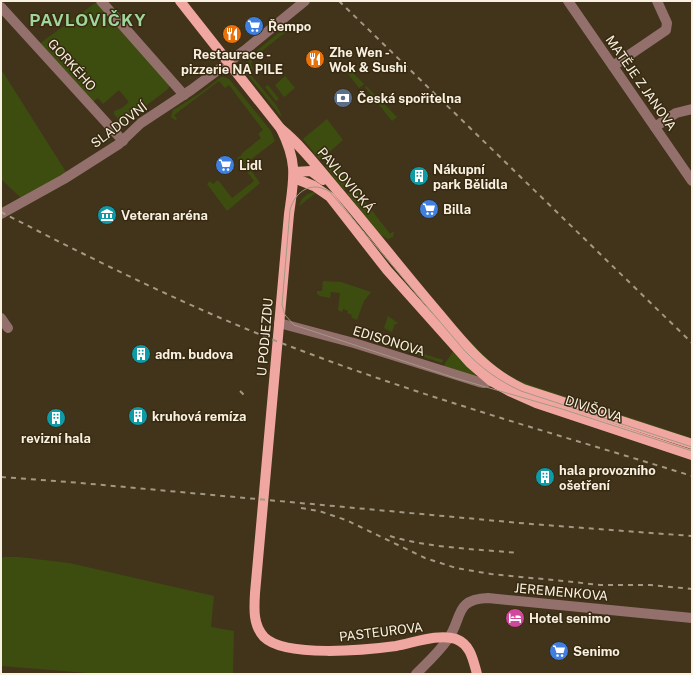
<svg xmlns="http://www.w3.org/2000/svg" width="693" height="675" viewBox="0 0 693 675" font-family="'Public Sans',sans-serif">
	<style>
		.green { fill: #3d4d10 }
		.lines { fill: none; stroke-linecap: round; stroke-linejoin: round }
		.minor { stroke: #94706c; stroke-width: 10 }
		.major { stroke: #f1a7a1; stroke-width: 10 }
		.tram { stroke: #a29884; stroke-width: 1 }
		.rail { stroke: #a29884; stroke-width: 2; stroke-dasharray: 5 5; stroke-linecap: butt }
		.labels { text-anchor: middle; dominant-baseline: central; stroke-width: 3; stroke-linejoin: round; paint-order: stroke }
		.poi-label { font-size: 13px; font-weight: bold; fill: #f8f0e1; stroke: #372a11; text-anchor: start }
		.street-label { font-size: 13px; fill: #f8f0e1; stroke: #372a11 }
		.district-label { font-size: 17px; font-weight: bold; letter-spacing: 1px; fill: #9ed69b; stroke: #372a11 }
	</style>
	<rect width="100%" height="100%" fill="#41341b"/>
	<!-- green -->
	<g class="green">
		<polygon points="98,1 170,85 168,89 122,124 114,114 114,111 122,108 129,102 119,90 103,104 98,98 91,103 39,44"/>
		<polygon points="291,24 299,25 299,27 291,28 254,57 251,64 254,70 250,68 248,58 283,29"/>
		<polygon points="242,64 276,105 280,112 282,118 244,70"/>
		<polygon points="1,69 66,172 24,197 20,197 1,179"/>
		<polygon points="345,70 351,71 364,84 359,88"/>
		<polygon points="285,76 295,88 284,97 275,85"/>
		<polygon points="221,77 224,77 229,79 271,131 275,141 246,163 260,183 227,211 207,184 210,181 213,184 218,180 232,198 254,181 237,158 242,155 241,154 261,138 258,134 263,130 229,85 225,88 219,81 174,115 177,119 175,120 171,117 173,110 199,94"/>
		<polygon points="268,85 279,99 276,101 265,87"/>
		<polygon points="366,86 397,117 392,121 365,87"/>
		<polygon points="327,119 343,140 320,160 303,139"/>
		<polygon points="332,160 351,184 344,190 325,166"/>
		<polygon points="354,187 390,234 394,231 393,237 388,239 379,234 347,193"/>
		<path d="M313,192L316,193L299,206C301,199 305,194 313,192Z"/>
		<polygon points="323,281 341,282 371,292 364,301 357,320 351,317 352,315 347,313 348,311 343,309 342,312 338,310 340,293 331,292 330,298 320,296 317,294 317,291 322,291"/>
		<polygon points="388,316 398,323 397,324 395,324 392,332 384,328"/>
		<path d="M468,339C482,354 498,371 518,380C534,387 553,392 570,398L567,400L513,382L465,341Z"/>
		<polygon points="380,340 443,360 442,363 379,342"/>
		<polygon points="454,350 476,374 476,376 442,368"/>
		<polygon points="577,400 692,438 692,441 577,402"/>
		<polygon points="4,557 19,557 69,563 214,596 211,627 234,631 233,674 100,674 1,666 1,559"/>
	</g>
	<g class="lines">
		<!-- minor -->
		<g class="minor">
			<polyline points="101,1 184,95"/>
			<polyline points="568,1 692,181"/>
			<polyline points="1,7 123,141"/>
			<polyline points="613,66 666,30 667,23 657,1"/>
			<polyline points="655,127 676,113 692,109"/>
			<polyline points="1,214 64,179 119,144 141,123 191,90 245,50 305,1"/>
			<polyline points="1,318 8,328"/>
			<polyline points="279,323 354,343 479,382 484,383 491,381"/>
			<path d="M416,674C427,663 439,652 448,639C463,618 454,599 488,598L692,618"/>
		</g>
		<!-- major -->
		<g class="major">
			<path d="M180,1L281,129C302,146 318,168 336,189C370,229 402,270 436,310C464,343 483,370 523,389L692,444"/>
			<path d="M281,129C298,163 294,178 289,214L255,593C254,609 253,625 264,637C285,658 367,650 396,646C413,643 439,633 456,639C471,645 473,660 477,674"/>
			<polyline points="294,172 311,171 323,180"/>
			<polyline points="294,178 314,186 330,197 387,270 470,363 491,381 509,391 536,403 692,455"/>
		</g>
		<!-- tram -->
		<path class="tram" d="M692,447L521,391C499,381 481,368 464,350L330,192C312,180 295,191 290,210L282,305L285,315L294,325L455,378L562,409L692,451"/>
		<!-- rail -->
		<g class="rail">
			<polyline points="339,1 692,343"/>
			<path d="M1,212C100,263 200,313 305,352C432,400 563,436 692,476"/>
			<polyline points="240,391 246,397"/>
			<polyline points="1,477 81,483 531,524 692,536"/>
			<polyline points="301,508 319,511 346,520 425,558 456,568 491,574 573,582 600,585 651,585 692,589"/>
			<path d="M390,536C428,548 477,549 518,553"/>
		</g>
	</g>
	<!-- icons -->
	<defs>
		<symbol id="supermarket-disc" viewBox="-11 -11 22 22"><circle r="9.5" fill="#3f7fe0" stroke="#372a11"/><path d="M-6-5.5h2.5l.6 2H6L4.5 2H-2.5L-4.4-4H-6ZM-1.5 3.2a1.3 1.3 0 1 0 .1 0ZM3 3.2a1.3 1.3 0 1 0 .1 0Z" fill="#fff"/></symbol>
		<symbol id="restaurant-disc" viewBox="-11 -11 22 22"><circle r="9.5" fill="#e8710a" stroke="#372a11"/><path d="M-5-6h1v4h1v-4h1v4h1v-4h1v5L-1.5 .5V6h-2V.5L-5-1ZM5-6V6H3V1.5H1.5Q1.5-4 5-6Z" fill="#fff"/></symbol>
		<symbol id="bank-disc" viewBox="-11 -11 22 22"><circle r="9.5" fill="#5c6f8a" stroke="#372a11"/><path d="M-6-4H6V4H-6ZM0-2.3a2.3 2.3 0 1 0 0 4.6a2.3 2.3 0 1 0 0-4.6Z" fill="#fff"/></symbol>
		<symbol id="building-disc" viewBox="-11 -11 22 22"><circle r="9.5" fill="#0f9aa8" stroke="#372a11"/><path d="M-4-6H4V6H1V3H-1V6H-4ZM-2.5-4.3h1.7v1.8h-1.7ZM.8-4.3h1.7v1.8H.8ZM-2.5-1h1.7V.8h-1.7ZM.8-1h1.7V.8H.8Z" fill="#fff"/></symbol>
		<symbol id="museum-disc" viewBox="-11 -11 22 22"><circle r="9.5" fill="#0f9aa8" stroke="#372a11"/><path d="M0-6L6-3V-2H-6V-3ZM-5-1h2V3h-2ZM-1-1h2V3h-2ZM3-1h2V3H3ZM-6 4H6V6H-6Z" fill="#fff"/></symbol>
		<symbol id="hotel-disc" viewBox="-11 -11 22 22"><circle r="9.5" fill="#d1479c" stroke="#372a11"/><path d="M-6-4.5h1.5V1H6V5H4.5V3h-9V5H-6ZM-4 0a1.8 1.8 0 1 1 3.6 0ZM.5 0V-2.5h3Q6-2.5 6 0Z" fill="#fff"/></symbol>
	</defs>
	<g fill-rule="evenodd">
		<use href="#supermarket-disc" x="243" y="15" width="22" height="22"/>
		<use href="#restaurant-disc" x="221" y="23" width="22" height="22"/>
		<use href="#restaurant-disc" x="304" y="48" width="22" height="22"/>
		<use href="#bank-disc" x="332" y="87" width="22" height="22"/>
		<use href="#supermarket-disc" x="214" y="154" width="22" height="22"/>
		<use href="#building-disc" x="408" y="165" width="22" height="22"/>
		<use href="#supermarket-disc" x="418" y="198" width="22" height="22"/>
		<use href="#museum-disc" x="96" y="204" width="22" height="22"/>
		<use href="#building-disc" x="130" y="343" width="22" height="22"/>
		<use href="#building-disc" x="127" y="405" width="22" height="22"/>
		<use href="#building-disc" x="45" y="407" width="22" height="22"/>
		<use href="#building-disc" x="534" y="466" width="22" height="22"/>
		<use href="#hotel-disc" x="504" y="607" width="22" height="22"/>
		<use href="#supermarket-disc" x="548" y="640" width="22" height="22"/>
	</g>
	<g class="labels">
		<!-- poi labels -->
		<g class="poi-label">
			<text x="268" y="26">Řempo</text>
			<text x="329" y="52">Zhe Wen -<tspan x="329" dy="15">Wok &amp; Sushi</tspan></text>
			<text x="232" y="54" text-anchor="middle">Restaurace -<tspan x="232" dy="15">pizzerie NA PILE</tspan></text>
			<text x="357" y="98">Česká spořitelna</text>
			<text x="239" y="165">Lidl</text>
			<text x="433" y="169">Nákupní<tspan x="433" dy="15">park Bělidla</tspan></text>
			<text x="443" y="209">Billa</text>
			<text x="121" y="215">Veteran aréna</text>
			<text x="155" y="354">adm. budova</text>
			<text x="152" y="416">kruhová remíza</text>
			<text x="56" y="438" text-anchor="middle">revizní hala</text>
			<text x="559" y="470">hala provozního<tspan x="559" dy="15">ošetření</tspan></text>
			<text x="529" y="618">Hotel senimo</text>
			<text x="573" y="651">Senimo</text>
		</g>
		<!-- street labels -->
		<g class="street-label">
			<text transform="translate(72 65) rotate(48)">GORKÉHO</text>
			<text transform="translate(641 83) rotate(55)">MATĚJE Z JANOVA</text>
			<text transform="translate(119 125) rotate(-37)">SLADOVNÍ</text>
			<text transform="translate(346 180) rotate(50)">PAVLOVICKÁ</text>
			<text transform="translate(265 337) rotate(-85)">U PODJEZDU</text>
			<text transform="translate(389 341) rotate(17)">EDISONOVA</text>
			<text transform="translate(594 409) rotate(18)">DIVIŠOVA</text>
			<text transform="translate(561 592) rotate(5)">JEREMENKOVA</text>
			<text transform="translate(381 632) rotate(-7)">PASTEUROVA</text>
		</g>
		<!-- district labels -->
		<g class="district-label">
			<text x="88" y="20">PAVLOVIČKY</text>
		</g>
	</g>
	<!-- border -->
	<rect width="693" height="675" fill="none" stroke="#f8f0e1" stroke-width="4"/>
</svg>
